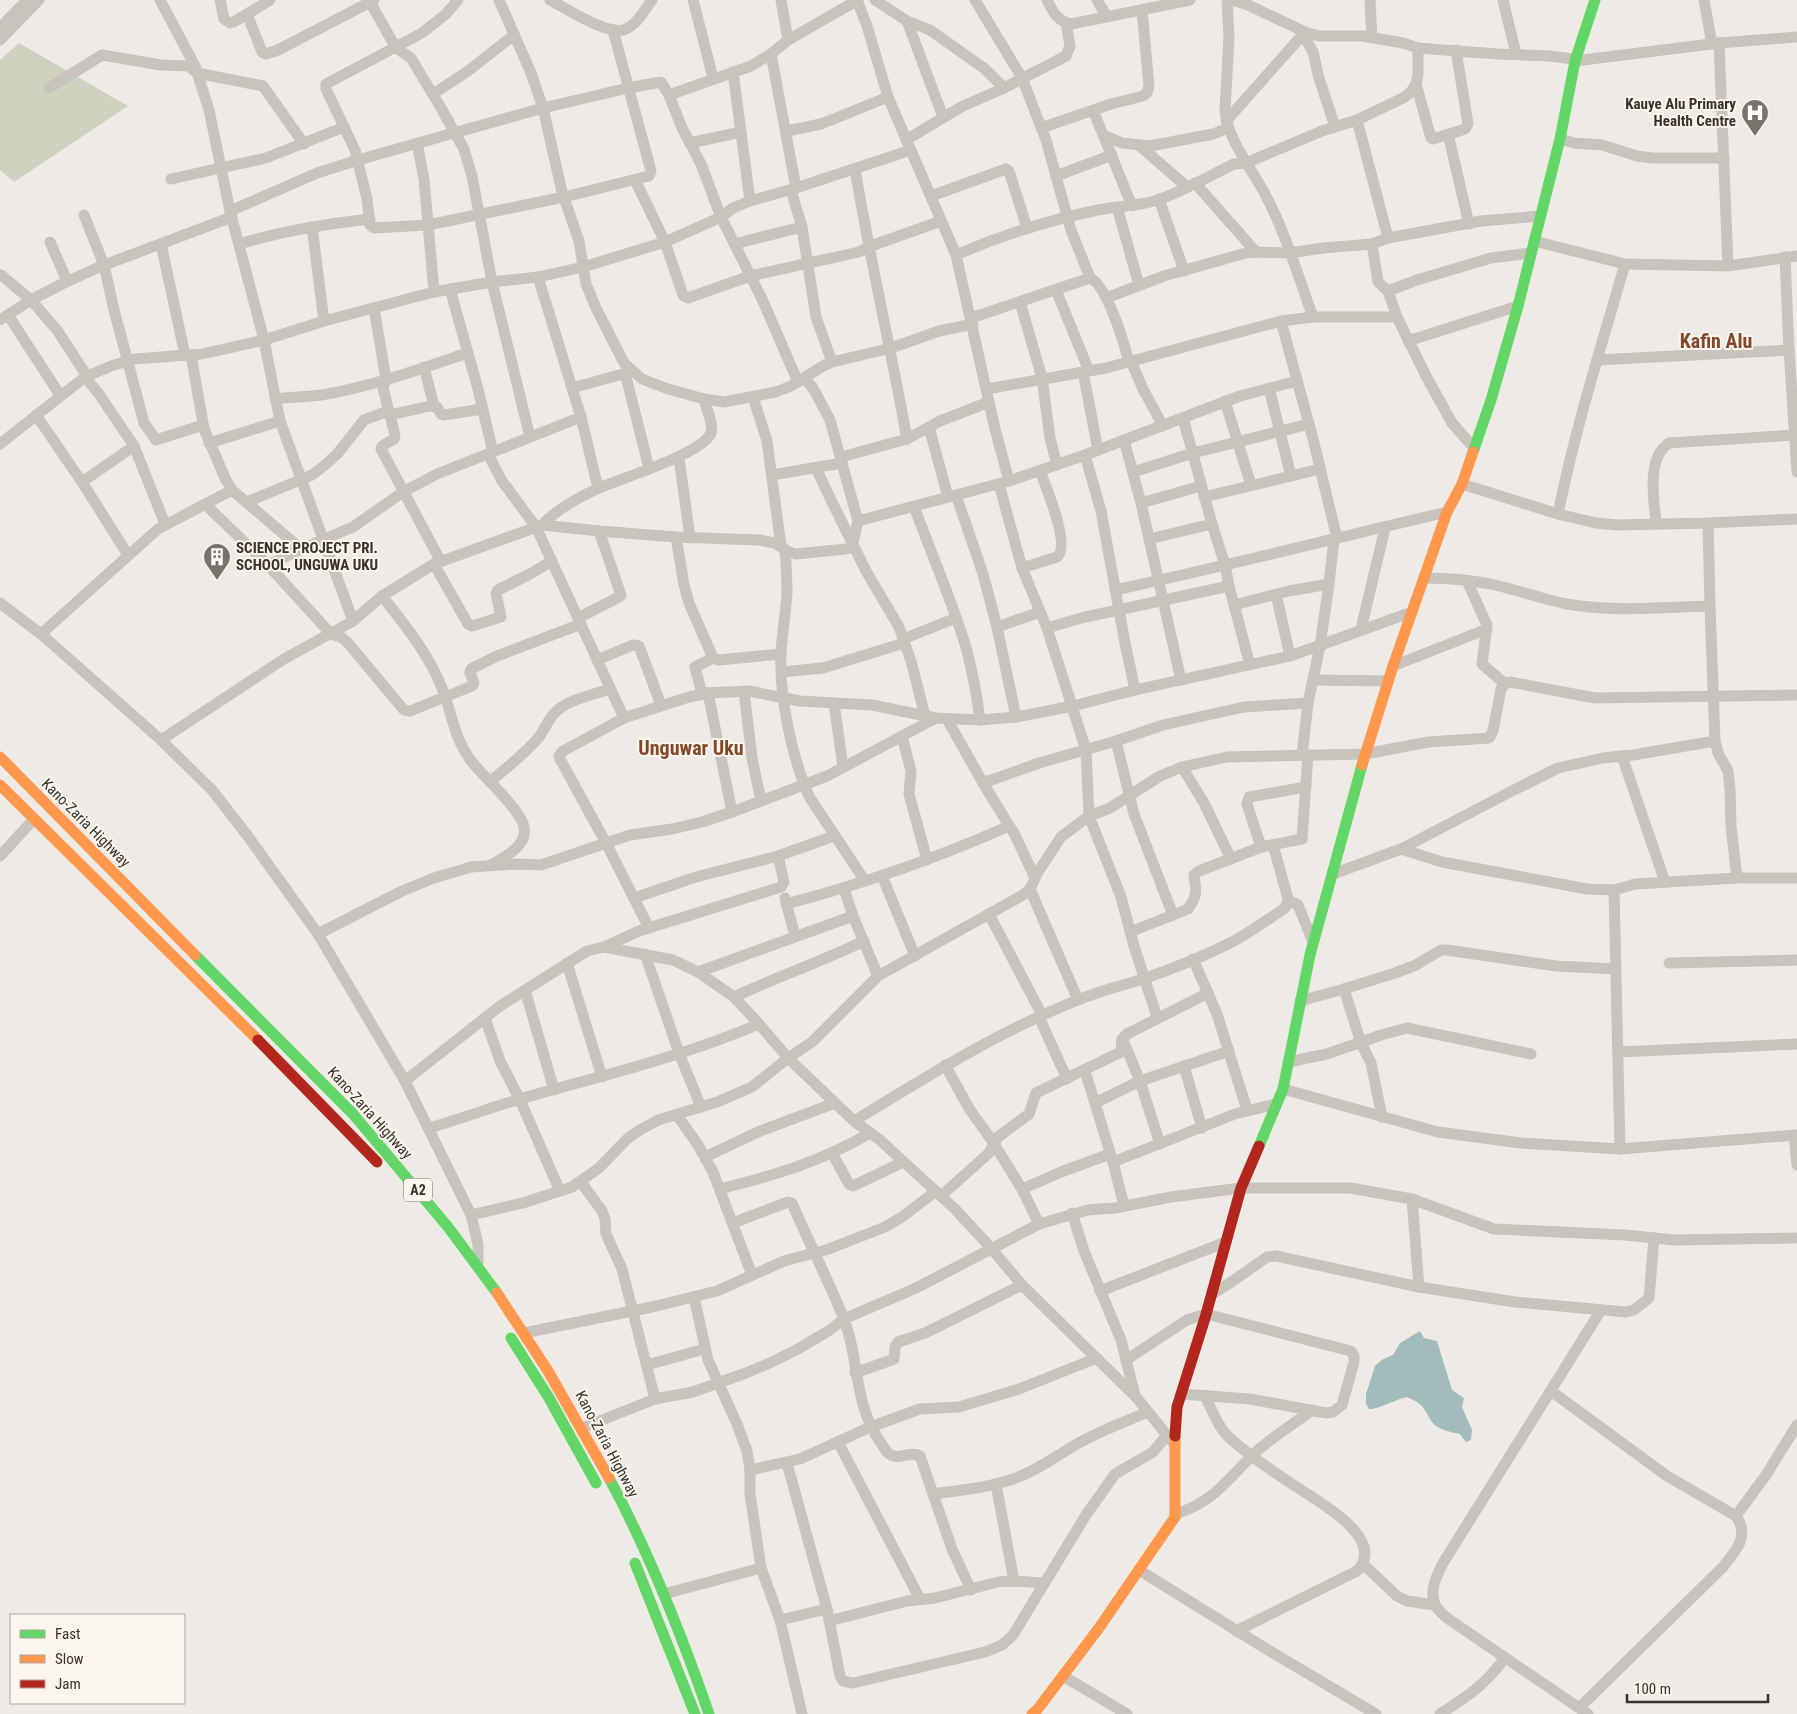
<svg xmlns="http://www.w3.org/2000/svg" width="1797" height="1714" viewBox="0 0 1797 1714" font-family="'Roboto Condensed',sans-serif">
	<style>
		.green { fill: #ced3c0 }
		.water { fill: #a2bcbe }
		.lines { fill: none; stroke-linecap: round; stroke-linejoin: round }
		.street { stroke: #c8c3bd; stroke-width: 11 }
		.fast { stroke: #63d668; stroke-width: 11 }
		.slow { stroke: #ff974d; stroke-width: 11 }
		.jam { stroke: #b3261e; stroke-width: 11 }
		.labels { text-anchor: middle; dominant-baseline: central; stroke-width: 4; stroke-linejoin: round; paint-order: stroke }
		.shield { fill: #faf5ed; stroke: #736c65; stroke-width: 1 }
		.shield-label { font-size: 14px; font-weight: bold; fill: #39312b }
		.poi-label { font-size: 15px; font-weight: bold; fill: #39312b; stroke: #faf5ed; text-anchor: end }
		.street-label { font-size: 15px; fill: #39312b; stroke: #faf5ed }
		.district-label { font-size: 20px; font-weight: bold; fill: #834629; stroke: #faf5ed }
	</style>
	<rect width="100%" height="100%" fill="#eeeae5"/>
	<!-- green -->
	<polygon class="green" points="19,43 128,106 14,182 0,170 0,60"/>
	<!-- water -->
	<path class="water" d="M1420,1331L1424,1338L1437,1341L1452,1390L1464,1398L1462,1407L1472,1430L1471,1440L1466,1442L1460,1434C1452,1432 1437,1430 1432,1422C1423,1408 1425,1405 1407,1397C1396,1399 1377,1410 1369,1409L1366,1404V1394L1375,1366L1383,1359L1393,1355L1400,1343Z"/>
	<g class="lines">
		<!-- street -->
		<g class="street">
			<polyline points="160,0 195,66 209,110 230,211 264,340 280,421 353,621"/>
			<polyline points="220,0 224,19 230,23 234,22 270,0"/>
			<polyline points="458,0 446,14 422,33 326,84 326,89 355,150 367,199 370,225 374,228 428,225 564,197 649,176 651,171 613,30"/>
			<polyline points="499,0 531,73 543,108 562,192 579,241 586,284 596,308 624,363 642,379 665,388 704,399 724,402 776,392 791,386 823,366 832,362 891,348 939,331 973,324"/>
			<path d="M550,0C566,8 609,37 626,29C638,24 644,10 652,0"/>
			<polyline points="693,0 713,78"/>
			<polyline points="781,0 788,40"/>
			<polyline points="857,0 867,26 888,97 956,255 995,429 1009,481"/>
			<polyline points="875,0 907,21 930,30 985,69 1004,88"/>
			<polyline points="975,0 1022,78 1046,140 1071,230 1090,278"/>
			<path d="M1047,0C1054,13 1056,20 1071,24L1190,0"/>
			<polyline points="1097,0 1107,17"/>
			<path d="M1227,0L1229,37L1225,110C1228,142 1252,168 1266,196C1286,234 1298,276 1313,317"/>
			<polyline points="1232,0 1248,5 1305,32 1319,36 1362,36 1403,43 1418,48 1497,54 1549,56 1573,59 1575,61 1719,43 1797,37"/>
			<polyline points="1370,0 1372,38"/>
			<polyline points="1503,0 1516,54"/>
			<polyline points="1704,0 1712,44"/>
			<polyline points="370,2 396,48 411,58 441,108 464,149 472,176 492,282 530,437"/>
			<polyline points="247,14 262,52 266,54 278,50 374,0"/>
			<polyline points="907,21 943,117"/>
			<polyline points="0,28 27,0"/>
			<polyline points="1303,34 1313,52 1319,78 1335,127"/>
			<polyline points="0,40 39,0"/>
			<polyline points="1719,43 1728,266"/>
			<polyline points="771,54 796,188"/>
			<polyline points="733,72 750,201"/>
			<polyline points="1416,84 1431,138 1433,139 1465,129 1468,124 1456,50"/>
			<polyline points="49,88 102,55 161,65 189,66 197,73 263,86 304,144"/>
			<polyline points="433,94 468,71 514,35"/>
			<polyline points="669,95 751,66 771,54 788,40 858,0"/>
			<polyline points="1093,110 1132,206"/>
			<polyline points="1357,120 1388,238"/>
			<polyline points="1226,121 1305,32"/>
			<polyline points="1041,128 1111,104 1143,96 1147,93 1149,86 1142,10"/>
			<polyline points="787,131 821,124 888,97"/>
			<polyline points="1448,134 1469,224"/>
			<polyline points="1103,135 1122,143 1150,146 1213,134 1228,128"/>
			<polyline points="1560,139 1574,143 1602,145 1637,156 1652,158 1724,158"/>
			<polyline points="906,140 961,107 1004,88 1066,56 1070,46 1066,23"/>
			<polyline points="417,143 424,179 434,292"/>
			<polyline points="690,143 741,132"/>
			<polyline points="1140,146 1187,187"/>
			<path d="M855,169C870,260 891,349 907,439"/>
			<polyline points="1056,176 1112,155"/>
			<polyline points="171,179 266,158 344,127"/>
			<polyline points="635,180 665,242 683,295 688,298 750,276 859,252 868,247 941,221"/>
			<polyline points="1195,183 1256,252"/>
			<polyline points="791,190 802,227 816,317 832,362"/>
			<polyline points="931,196 1006,169 1009,171 1027,228"/>
			<polyline points="1159,199 1184,271"/>
			<polyline points="1117,207 1139,285"/>
			<polyline points="230,211 317,173 358,160 543,108 628,88 661,82 669,95 682,128 701,164 721,217 762,299 798,382"/>
			<polyline points="84,215 104,265 113,306 144,423 156,440 203,425"/>
			<polyline points="312,227 324,321"/>
			<polyline points="1534,241 1625,264 1728,266 1797,256"/>
			<polyline points="50,242 67,281"/>
			<polyline points="161,244 185,355"/>
			<path d="M239,244C282,231 325,224 370,219"/>
			<polyline points="734,244 802,227"/>
			<polyline points="1372,244 1378,282 1388,291 1397,317 1426,376 1452,423 1474,448"/>
			<path d="M956,255C1002,235 1049,220 1098,210C1118,206 1139,206 1158,200C1184,191 1209,176 1234,164L1246,163L1322,131L1357,120L1403,98L1411,92L1416,84L1418,74V48"/>
			<polyline points="1785,257 1789,350 1797,472"/>
			<path d="M1625,264C1601,347 1575,429 1558,514L1596,523L1618,525L1708,523L1797,519"/>
			<polyline points="1,275 31,300 57,330 87,376"/>
			<polyline points="538,277 581,417 598,488"/>
			<polyline points="450,289 478,389 493,452"/>
			<polyline points="1056,290 1089,371"/>
			<polyline points="1388,291 1417,280 1491,258 1531,253"/>
			<polyline points="1106,298 1164,276 1246,253 1256,252 1290,253 1323,248 1372,244 1388,238 1481,221 1540,216"/>
			<polyline points="1020,302 1042,378 1050,438 1057,465"/>
			<polyline points="374,308 386,379 383,388 395,435 394,439 382,446 381,449 440,560"/>
			<polyline points="8,315 60,395"/>
			<path d="M971,318L1090,278C1107,285 1124,343 1129,362"/>
			<polyline points="0,320 31,300 62,284 99,267 232,217"/>
			<polyline points="1281,321 1313,439 1337,538"/>
			<polyline points="1408,341 1518,306"/>
			<polyline points="191,355 204,429 225,478 232,490 301,549"/>
			<polyline points="1597,360 1789,350"/>
			<polyline points="1131,361 1143,389 1163,426"/>
			<polyline points="424,367 434,406"/>
			<polyline points="1083,372 1098,450"/>
			<polyline points="625,373 649,468"/>
			<polyline points="85,377 99,394 134,446 165,524"/>
			<polyline points="804,378 813,388 830,420 858,521"/>
			<polyline points="572,388 630,372"/>
			<polyline points="1269,388 1291,476"/>
			<polyline points="987,389 1106,368 1281,321 1313,317 1397,317"/>
			<polyline points="753,397 767,441 781,546"/>
			<path d="M275,399C290,397 306,397 321,395C371,387 420,369 467,353"/>
			<polyline points="1225,401 1251,485"/>
			<polyline points="36,415 84,485 128,555"/>
			<polyline points="390,415 430,406 437,407 441,414 444,415 482,409"/>
			<polyline points="1183,418 1212,524 1225,565 1229,586 1250,665"/>
			<polyline points="929,427 948,497"/>
			<polyline points="1124,440 1141,503 1181,680"/>
			<polyline points="209,443 280,421"/>
			<polyline points="0,444 85,377 111,366 134,359 202,354 264,340 324,321 434,292 492,282 538,277 583,267 665,242 721,217 733,208 750,201 796,188 911,150"/>
			<polyline points="488,454 502,481 536,527 624,718"/>
			<polyline points="1085,455 1101,511 1125,643 1135,690"/>
			<polyline points="841,457 907,439 940,421 989,402"/>
			<polyline points="679,458 690,538"/>
			<polyline points="816,468 831,500 866,571 899,627 911,661 925,716"/>
			<polyline points="1133,472 1193,453 1309,424"/>
			<polyline points="772,475 842,463"/>
			<polyline points="82,482 134,446"/>
			<polyline points="999,484 1022,568 1047,628 1086,750 1089,816 1121,897 1134,946 1157,1017"/>
			<polyline points="1462,484 1558,514"/>
			<polyline points="956,495 983,574 997,627 1016,717 1073,706 1135,690 1290,656 1412,612"/>
			<polyline points="1204,497 1320,469"/>
			<polyline points="247,502 312,475 325,465 338,453 364,420 388,411"/>
			<polyline points="1141,503 1201,486"/>
			<polyline points="205,504 268,565 331,634 341,637 348,643 404,710 410,711 472,686 474,683 470,673 471,669 497,656 581,624"/>
			<path d="M914,506C931,554 953,602 967,651C973,674 977,697 980,720"/>
			<path d="M1656,523C1654,500 1646,458 1669,443L1794,435"/>
			<polyline points="1708,523 1710,606"/>
			<path d="M542,525C557,509 579,497 599,488C622,478 702,454 711,433C714,424 706,408 704,399"/>
			<polyline points="676,537 684,585 689,603 713,658 719,660 781,654"/>
			<polyline points="1149,539 1212,524"/>
			<path d="M785,550C786,564 787,578 787,592C786,613 782,633 781,653C779,696 792,759 810,798L865,881"/>
			<polyline points="434,564 468,624 472,626 501,617 496,594 498,590 530,574 552,561"/>
			<polyline points="268,565 301,549 353,527 403,492 437,474 581,417"/>
			<path d="M1022,568L1057,557C1071,546 1046,487 1040,471"/>
			<polyline points="1467,581 1487,625 1482,664 1505,684"/>
			<path d="M1115,590C1226,566 1336,538 1447,512"/>
			<polyline points="1276,594 1290,656"/>
			<path d="M382,596C405,625 428,653 442,688C453,715 453,737 472,762C484,777 521,810 524,827C528,846 504,857 491,865"/>
			<polyline points="0,603 41,634 161,740 212,790 247,835 318,934 405,1081 471,1215 478,1244 478,1263"/>
			<polyline points="1234,605 1289,591 1329,584"/>
			<polyline points="578,618 619,597 621,595 599,531"/>
			<polyline points="997,627 1040,612"/>
			<polyline points="1047,628 1081,618 1229,586"/>
			<polyline points="1361,629 1385,528"/>
			<polyline points="41,634 158,529 232,490"/>
			<polyline points="903,639 956,618"/>
			<polyline points="597,660 633,645 639,646 661,705"/>
			<polyline points="1393,666 1487,629"/>
			<polyline points="782,672 823,668 904,643"/>
			<polyline points="1313,680 1388,681"/>
			<polyline points="744,691 752,758 761,801"/>
			<polyline points="708,693 732,812"/>
			<polyline points="702,694 695,667 713,658"/>
			<polyline points="834,703 843,767"/>
			<polyline points="947,719 983,783 1015,835 1035,878"/>
			<polyline points="902,736 911,771 909,794 927,860"/>
			<polyline points="161,740 284,659 353,621 382,596 434,564 542,525 599,531 676,537 759,540 775,543 789,552 796,554 846,549 850,548 853,543 858,521 1009,481 1085,455 1240,396 1297,381"/>
			<polyline points="1116,741 1134,814 1173,915"/>
			<polyline points="1715,741 1718,753 1728,771 1730,789 1731,826 1737,878"/>
			<polyline points="1302,755 1308,703 1320,646 1329,584 1334,539"/>
			<polyline points="1622,756 1665,882"/>
			<polyline points="1182,767 1204,803 1231,859"/>
			<path d="M490,782C507,767 525,754 539,737C547,726 550,714 563,706C576,698 595,694 610,689"/>
			<polyline points="983,783 1039,763 1116,741 1163,725 1244,707 1308,703"/>
			<polyline points="1261,847 1247,804 1249,797 1306,787"/>
			<path d="M1401,849L1510,792L1558,768L1603,758L1633,755L1715,741L1710,606C1665,607 1618,612 1573,605C1546,601 1522,591 1495,585C1472,580 1448,578 1424,578"/>
			<polyline points="0,856 34,819"/>
			<polyline points="1333,874 1401,849 1442,862 1587,889 1614,890 1620,1149"/>
			<polyline points="882,876 915,956"/>
			<polyline points="844,889 853,916 878,976"/>
			<polyline points="1030,889 1078,1000"/>
			<polyline points="1614,890 1635,884 1737,878 1797,878"/>
			<polyline points="634,898 696,877 778,856 834,836"/>
			<polyline points="785,898 795,936"/>
			<polyline points="1288,900 1298,905 1313,942"/>
			<path d="M786,904C863,884 937,858 1009,826"/>
			<polyline points="989,914 1042,1015"/>
			<polyline points="649,928 606,843 560,759 559,756 563,751 624,718 689,697 708,693 749,691 800,701 872,705 936,718 980,720 1016,717"/>
			<path d="M1130,932L1188,909C1198,895 1196,890 1194,875L1199,871L1261,847L1302,839L1308,755"/>
			<polyline points="318,934 402,891 434,878 471,867 517,864 541,865 630,835 672,829 702,822 732,812 827,776 936,718"/>
			<polyline points="604,947 639,931 781,887 784,882 778,856"/>
			<polyline points="645,954 679,1053 701,1107"/>
			<polyline points="1193,959 1217,1014 1247,1110"/>
			<polyline points="567,963 602,1077"/>
			<polyline points="1669,963 1797,960"/>
			<polyline points="698,972 853,916"/>
			<polyline points="1344,989 1361,1043 1371,1063 1382,1117"/>
			<polyline points="525,990 554,1090"/>
			<path d="M734,997C776,977 821,962 864,941"/>
			<polyline points="1300,1001 1344,989 1395,973 1416,965 1441,950 1447,950 1556,966 1616,969"/>
			<polyline points="1039,1017 1067,1079"/>
			<polyline points="485,1018 500,1061 520,1100 560,1191"/>
			<polyline points="1123,1040 1140,1081 1160,1144"/>
			<polyline points="1619,1052 1797,1044"/>
			<polyline points="1288,1062 1327,1054 1381,1035 1407,1028 1531,1054"/>
			<polyline points="945,1065 970,1110 991,1139 1022,1189 1039,1224"/>
			<polyline points="1184,1066 1202,1128"/>
			<polyline points="1085,1071 1113,1162 1124,1206"/>
			<polyline points="405,1081 500,1006 587,951 604,947 673,960 698,972 734,997 759,1024 788,1058 854,1121 880,1140 955,1209 991,1248 1022,1285 1136,1397 1175,1445"/>
			<polyline points="1283,1089 1438,1132 1521,1143 1620,1149 1797,1135"/>
			<polyline points="1095,1103 1140,1081 1229,1051"/>
			<polyline points="677,1115 698,1145 713,1172 752,1275"/>
			<path d="M854,1121C926,1077 999,1031 1078,1000C1099,991 1121,986 1143,979C1172,969 1202,957 1230,943C1250,933 1267,920 1285,908L1288,900L1287,895L1273,845"/>
			<path d="M429,1128C460,1119 490,1108 520,1099C600,1076 682,1057 759,1024"/>
			<polyline points="1794,1135 1797,1165"/>
			<polyline points="832,1153 849,1184 853,1186 903,1162"/>
			<polyline points="705,1157 758,1132 835,1103"/>
			<polyline points="1113,1162 1235,1114 1276,1104"/>
			<polyline points="581,1182 602,1211 605,1219 606,1234 622,1269 655,1399"/>
			<path d="M720,1189C772,1176 823,1161 870,1133"/>
			<polyline points="1022,1189 1061,1172 1110,1154"/>
			<polyline points="941,1196 989,1153 998,1137 1029,1114 1036,1093 1121,1052 1122,1039 1127,1034 1208,993"/>
			<polyline points="1412,1199 1419,1287"/>
			<polyline points="1072,1213 1084,1251 1121,1340 1135,1395"/>
			<polyline points="471,1215 523,1203 572,1187 599,1168 628,1138 640,1130 658,1120 717,1102 752,1087 788,1058 812,1042 878,976 1023,895 1030,889 1038,872 1061,837 1089,816 1110,808 1160,776 1182,767 1227,757 1365,754 1428,742 1489,738 1493,731 1501,689 1505,684 1510,682 1595,698 1797,695"/>
			<path d="M733,1223L788,1202L792,1203C808,1241 828,1279 843,1317C860,1358 853,1402 879,1440C882,1444 884,1449 888,1453C898,1462 909,1450 920,1456L952,1549L971,1590"/>
			<polyline points="1100,1291 1226,1242"/>
			<polyline points="1212,1294 1230,1283 1267,1257 1276,1256 1419,1287 1515,1302 1626,1312 1634,1310 1649,1298 1654,1238"/>
			<polyline points="694,1297 708,1360 737,1424 747,1451 750,1470 750,1494 761,1568 780,1620 802,1714"/>
			<polyline points="524,1333 652,1307 717,1291 784,1261 826,1250 885,1227 902,1217 936,1191"/>
			<polyline points="1126,1360 1187,1320 1206,1314 1351,1351 1354,1356 1354,1362 1342,1405 1333,1412 1326,1413 1250,1399 1181,1394"/>
			<polyline points="647,1365 704,1349"/>
			<polyline points="855,1373 894,1359 895,1347 898,1342 925,1333 1022,1285"/>
			<path d="M1551,1391L1667,1476L1736,1516C1750,1537 1736,1550 1723,1567L1579,1708"/>
			<path d="M1205,1396C1211,1407 1216,1423 1225,1433C1240,1450 1273,1471 1292,1484C1314,1499 1389,1538 1357,1571L1236,1631"/>
			<polyline points="582,1428 655,1399 693,1392 746,1373 772,1362 798,1349 830,1330 844,1319 916,1288 1039,1224 1088,1210 1115,1208 1171,1197 1241,1188 1350,1188 1412,1199 1494,1229 1625,1235 1674,1240 1797,1238"/>
			<polyline points="838,1442 920,1599"/>
			<polyline points="787,1463 827,1609 840,1676 843,1681 853,1683 985,1652 1002,1645 1013,1635 1086,1515 1115,1474 1153,1452 1167,1435"/>
			<polyline points="750,1470 800,1459 870,1427 920,1409 959,1407 1019,1389 1097,1358"/>
			<polyline points="996,1484 1014,1581"/>
			<path d="M933,1494C960,1490 988,1488 1013,1479C1037,1471 1056,1456 1077,1444C1099,1431 1124,1422 1148,1412"/>
			<path d="M1175,1514C1215,1502 1228,1478 1257,1451C1274,1436 1294,1423 1313,1410"/>
			<polyline points="1736,1516 1766,1475 1797,1425"/>
			<polyline points="1363,1564 1397,1596 1407,1601 1435,1605"/>
			<polyline points="1139,1570 1268,1650 1376,1714"/>
			<polyline points="664,1594 761,1568"/>
			<polyline points="780,1620 827,1609"/>
			<polyline points="829,1621 907,1601 935,1598 998,1582 1014,1581 1043,1583"/>
			<polyline points="1063,1676 1127,1714"/>
			<path d="M1440,1714C1468,1696 1484,1686 1505,1658"/>
			<path d="M1588,1714L1447,1618C1443,1614 1438,1610 1436,1606C1428,1592 1437,1575 1443,1563L1601,1310"/>
		</g>
		<!-- fast -->
		<g class="fast">
			<polyline points="1473,452 1491,400 1518,306 1560,139 1575,61 1595,0"/>
			<polyline points="195,955 353,1114 448,1227 497,1293"/>
			<polyline points="1259,1146 1283,1089 1310,955 1362,765"/>
			<polyline points="511,1338 549,1398 596,1483"/>
			<path d="M609,1478C650,1554 681,1633 709,1714"/>
			<polyline points="635,1563 695,1714"/>
		</g>
		<!-- slow -->
		<g class="slow">
			<polyline points="0,757 195,955"/>
			<polyline points="1362,765 1393,666 1447,512 1462,484 1473,452"/>
			<polyline points="0,785 258,1040"/>
			<polyline points="497,1293 548,1371 609,1478"/>
			<polyline points="1032,1714 1037,1710 1099,1628 1175,1517 1175,1436"/>
		</g>
		<!-- jam -->
		<g class="jam">
			<polyline points="258,1040 377,1162"/>
			<polyline points="1175,1436 1177,1407 1205,1318 1241,1188 1259,1146"/>
		</g>
	</g>
	<!-- icons -->
	<defs>
		<symbol id="hospital-pin" viewBox="-11 -11 22 30"><path d="M0 17L-7.5 6A9.5 9.5 0 1 1 7.5 6Z" fill="#78726c" stroke="#faf5ed"/><path d="M-5-5h3v3.5h4V-5h3V5h-3V1.5h-4V5h-3Z" fill="#fff"/></symbol>
		<symbol id="building-pin" viewBox="-11 -11 22 30"><path d="M0 17L-7.5 6A9.5 9.5 0 1 1 7.5 6Z" fill="#78726c" stroke="#faf5ed"/><path d="M-4-6H4V6H1V3H-1V6H-4ZM-2.5-4.3h1.7v1.8h-1.7ZM.8-4.3h1.7v1.8H.8ZM-2.5-1h1.7V.8h-1.7ZM.8-1h1.7V.8H.8Z" fill="#fff"/></symbol>
	</defs>
	<g fill-rule="evenodd">
		<use href="#hospital-pin" x="1739" y="97" width="32" height="43"/>
		<use href="#building-pin" x="201" y="541" width="32" height="43"/>
	</g>
	<g class="labels">
		<!-- shield labels -->
		<rect class="shield" x="404" y="1178.5" width="28" height="23" rx="4"/>
		<g class="shield-label">
			<text x="418" y="1190">A2</text>
		</g>
		<!-- poi labels -->
		<g class="poi-label">
			<text x="1736" y="104">Kauye Alu Primary<tspan x="1736" dy="17">Health Centre</tspan></text>
			<text x="236" y="548" text-anchor="start">SCIENCE PROJECT PRI.<tspan x="236" dy="17">SCHOOL, UNGUWA UKU</tspan></text>
		</g>
		<!-- street labels -->
		<g class="street-label">
			<text transform="translate(86 823) rotate(45)">Kano-Zaria Highway</text>
			<text transform="translate(370 1113) rotate(48)">Kano-Zaria Highway</text>
			<text transform="translate(607 1444) rotate(62)">Kano-Zaria Highway</text>
		</g>
		<!-- district labels -->
		<g class="district-label">
			<text x="1716" y="341">Kafin Alu</text>
			<text x="691" y="748">Unguwar Uku</text>
		</g>
	</g>
	<!-- legend -->
	<rect x="10" y="1614" width="175" height="90" fill="#faf5ed" stroke="#ada79f"/>
	<rect x="20" y="1630" width="25" height="8" fill="#63d668" stroke="#ada79f"/>
	<text x="55" y="1639" font-size="15" fill="#39312b">Fast</text>
	<rect x="20" y="1655" width="25" height="8" fill="#ff974d" stroke="#ada79f"/>
	<text x="55" y="1664" font-size="15" fill="#39312b">Slow</text>
	<rect x="20" y="1680" width="25" height="8" fill="#b3261e" stroke="#ada79f"/>
	<text x="55" y="1689" font-size="15" fill="#39312b">Jam</text>
	<!-- scale -->
	<path d="M1627 1694v8h141v-8" fill="none" stroke="#39312b" stroke-width="2.5"/>
	<text x="1634" y="1694" font-size="15" fill="#39312b" stroke="#faf5ed" stroke-width="4" paint-order="stroke">100 m</text>
</svg>
